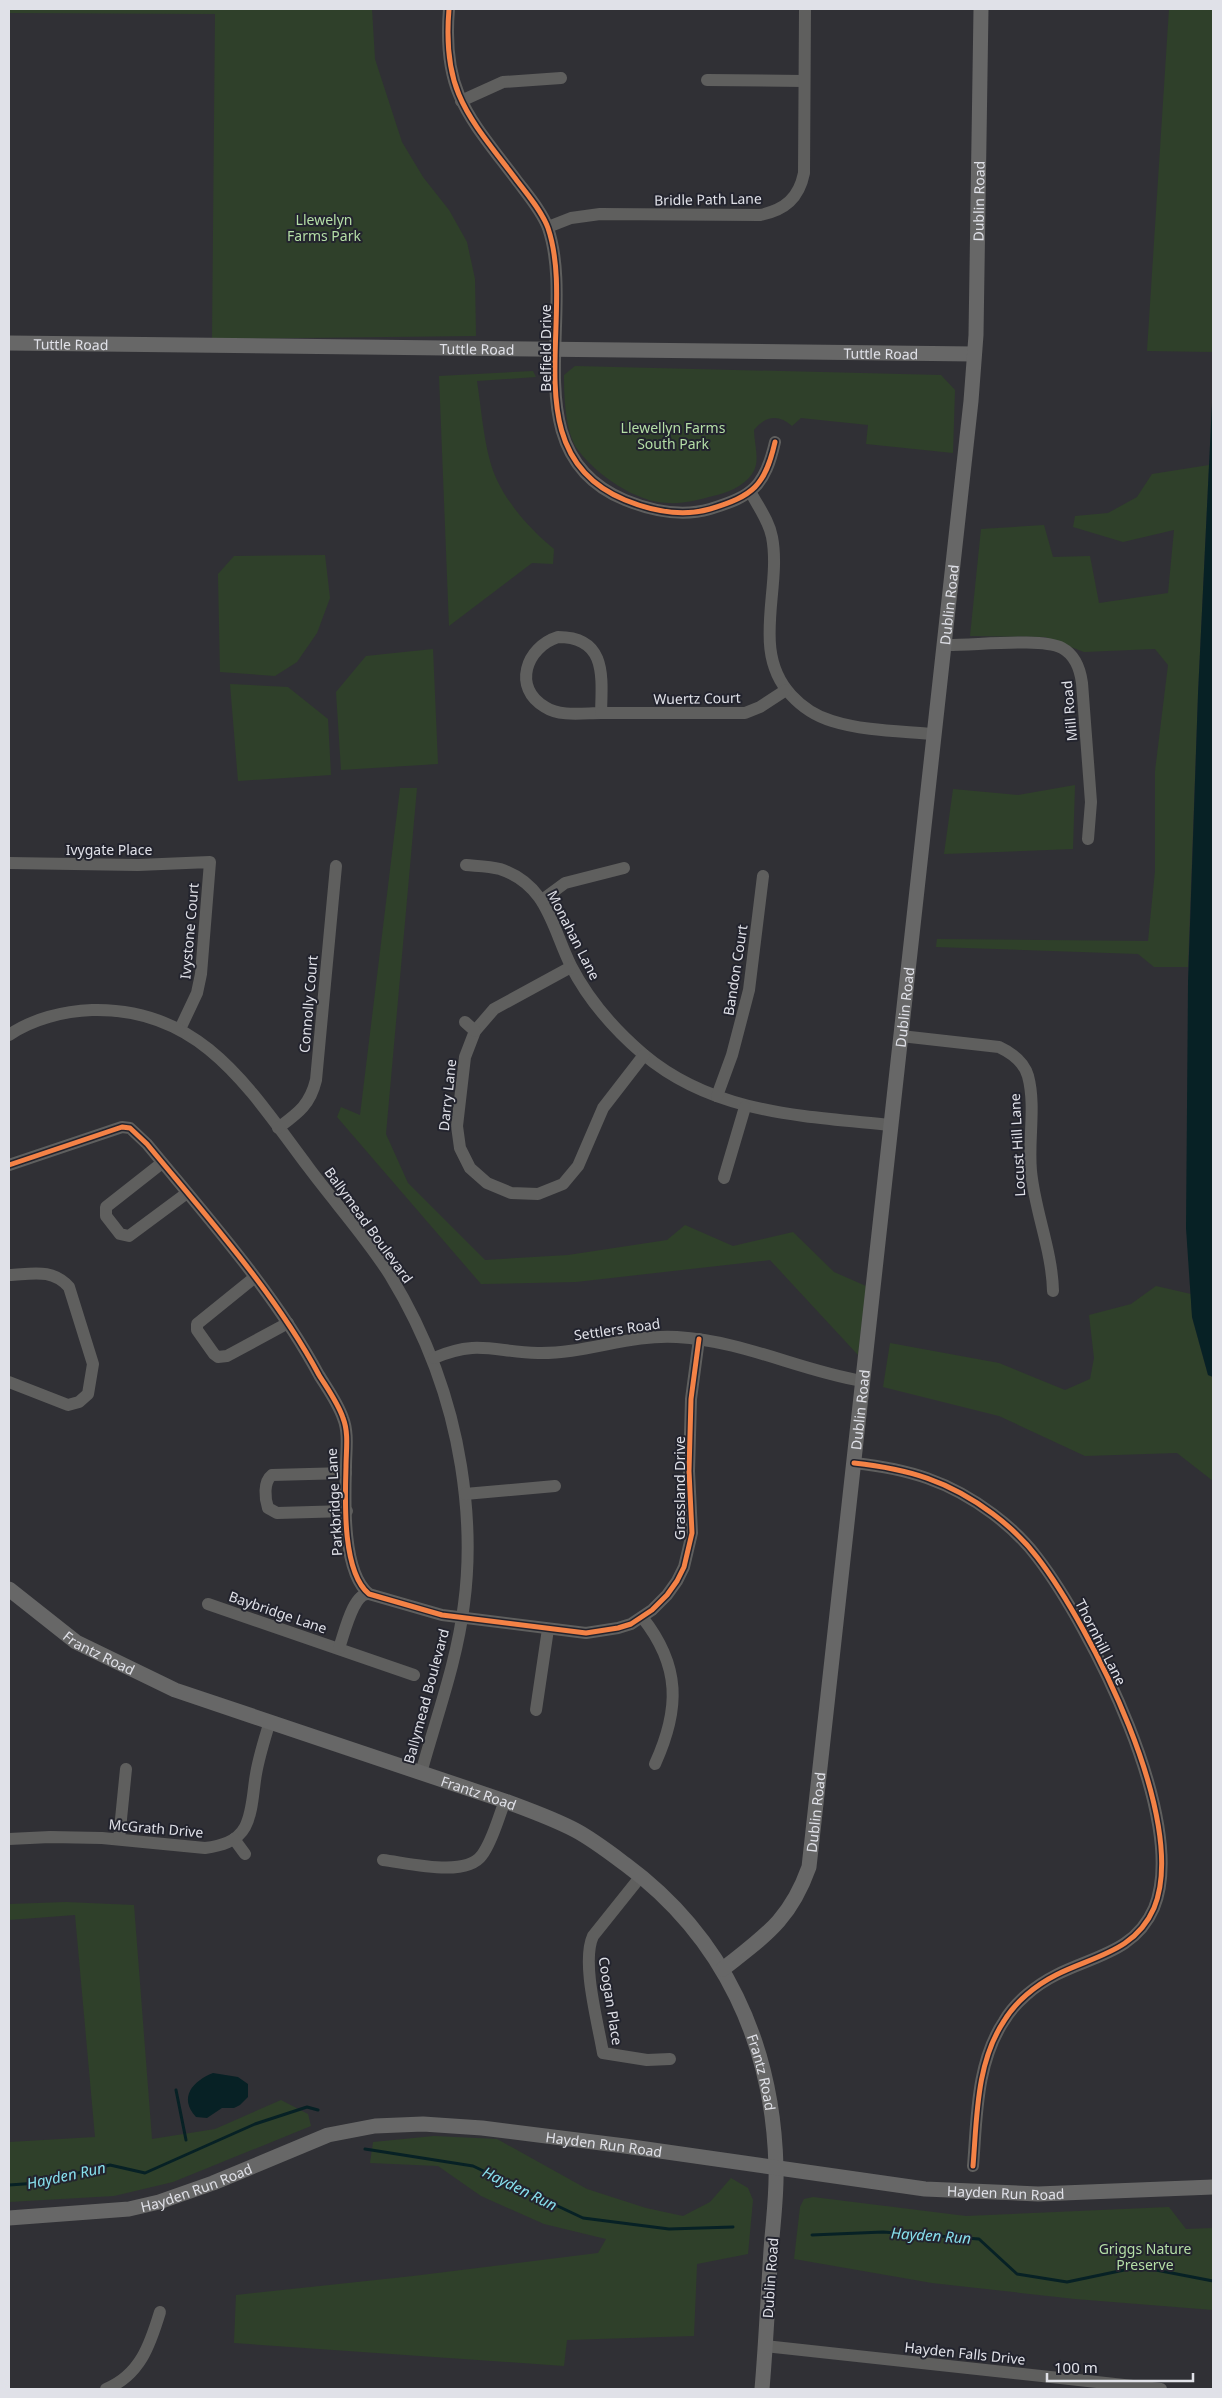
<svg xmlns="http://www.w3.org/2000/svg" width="1222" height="2398" viewBox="0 0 1222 2398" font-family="'Noto Sans',sans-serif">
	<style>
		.green { fill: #2f402a }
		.water { fill: #072125 }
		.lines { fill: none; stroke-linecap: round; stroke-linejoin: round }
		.stream { stroke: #072125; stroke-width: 3 }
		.minor { stroke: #5f5f5e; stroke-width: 12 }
		.major { stroke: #676767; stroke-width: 15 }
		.cycleway-casing { stroke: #23242e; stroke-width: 8 }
		.cycleway { stroke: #f48246; stroke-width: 5 }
		.labels { text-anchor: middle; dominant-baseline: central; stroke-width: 4; stroke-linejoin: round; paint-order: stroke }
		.street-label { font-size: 14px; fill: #e0e1e8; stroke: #23242e }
		.park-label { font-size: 14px; fill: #b4dea6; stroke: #23242e }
		.water-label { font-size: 15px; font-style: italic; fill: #87e0ed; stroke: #23242e }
	</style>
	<rect width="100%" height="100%" fill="#303035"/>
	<!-- green -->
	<g class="green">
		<polygon points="9,9 372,9 375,59 402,142 423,177 449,210 467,242 475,279 476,336 212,339 215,14 9,13"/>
		<polygon points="1169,9 1213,9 1213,352 1147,351"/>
		<path d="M575,366L941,375L955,390L953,453L866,444L868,425L801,418L792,426C779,414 765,416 754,430C754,444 761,462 752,474C744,486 727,493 713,496C698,500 683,504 668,503C635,502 597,475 578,450C565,433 564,395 564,375Z"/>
		<path d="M533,371L536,377L477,381C481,407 483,435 490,461C499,495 527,527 554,549L553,564L532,563L449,626L439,376Z"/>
		<polygon points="1209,465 1198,694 1188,967 1154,967 1138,954 936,947 937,939 1148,941 1155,871 1155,771 1168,665 1155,649 1084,652 1045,637 970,636 981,529 1044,525 1053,557 1090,556 1099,603 1168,593 1174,530 1123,542 1073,527 1075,516 1108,513 1137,497 1152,474"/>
		<polygon points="325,555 330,598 317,633 297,662 275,676 220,672 218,574 234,556"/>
		<polygon points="433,649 438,764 341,770 336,692 366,656"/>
		<polygon points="230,684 288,687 328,719 331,775 238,781"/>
		<polygon points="1075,785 1073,849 944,854 953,789 1018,795"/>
		<polygon points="400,788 417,788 386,1134 408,1183 485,1260 568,1255 667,1240 685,1225 733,1246 793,1232 834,1272 866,1286 858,1355 770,1260 576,1282 481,1284 337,1117 341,1107 360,1115"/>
		<polygon points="1156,1286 1191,1294 1192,1317 1208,1375 1213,1377 1213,1481 1177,1453 1085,1456 999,1416 883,1387 890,1343 999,1363 1065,1390 1090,1379 1094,1358 1089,1315 1131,1304"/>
		<polygon points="66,1902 134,1905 152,2139 215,2129 281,2100 308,2114 311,2126 173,2182 114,2196 9,2202 9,2142 95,2137 75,1915 9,1920 9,1904"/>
		<polygon points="434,2136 497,2139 587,2189 646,2208 683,2216 710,2202 731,2178 748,2188 753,2200 748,2254 697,2264 694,2336 567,2340 564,2366 234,2343 236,2295 413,2276 598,2253 606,2239 544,2224 481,2196 438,2166 370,2163 373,2142"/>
		<polygon points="813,2197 966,2216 1169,2207 1186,2229 1213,2228 1213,2310 1075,2299 932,2283 794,2259 800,2207 804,2199"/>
	</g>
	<!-- water -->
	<g class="water">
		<polygon points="1213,382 1213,1377 1208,1375 1192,1317 1186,1228 1188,982 1198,694"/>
		<path d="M213,2073L238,2077L248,2084V2097L240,2105L234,2108H222L207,2118L196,2117C178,2097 193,2081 213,2073Z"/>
	</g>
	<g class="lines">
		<!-- stream -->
		<g class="stream">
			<polyline points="176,2090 186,2140"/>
			<polyline points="365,2149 473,2166 583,2218 669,2229 733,2227"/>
			<polyline points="9,2185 38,2183 110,2165 145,2173 255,2124 307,2107 318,2110"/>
			<polyline points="812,2235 883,2232 979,2239 1017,2274 1067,2282 1129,2269 1156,2270 1213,2281"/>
		</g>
		<!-- minor -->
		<g class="minor">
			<path d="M449,9C442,91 468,116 515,178C526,193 542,211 548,228C578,317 511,453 625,500C652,511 682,517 710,509C753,496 765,486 775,442"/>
			<polyline points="707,80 804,81"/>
			<polyline points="461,101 503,82 561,78"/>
			<path d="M548,227L571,218L600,214L760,215C785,210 799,198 804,173L805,9"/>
			<path d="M751,493C759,508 769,521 772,537C782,589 750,651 791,695C802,707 815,716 832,721C864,731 900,731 933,734"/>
			<path d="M558,637C607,637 602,677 601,713C584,713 560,717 545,707C512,688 526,647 558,637Z"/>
			<path d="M943,645C971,646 1041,637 1062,648C1075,655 1080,668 1082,683L1091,802L1088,839"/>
			<polyline points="601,713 745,713 760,707 786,690"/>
			<polyline points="9,863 138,865 210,862 201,974 197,993 180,1029"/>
			<path d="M466,865C477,866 489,866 500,869C548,885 552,928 571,966C588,999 615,1030 643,1054C714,1114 803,1116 890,1125"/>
			<polyline points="542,900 565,883 624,868"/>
			<polyline points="571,967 494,1009 475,1031 465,1057 457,1126 460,1148 470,1168 487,1183 511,1193 538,1194 563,1184 578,1166 603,1108 644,1055"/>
			<polyline points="465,1022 475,1031"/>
			<path d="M9,1035C32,1019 64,1011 92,1010C202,1007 250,1090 309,1168C335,1203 366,1237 390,1275C426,1334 450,1397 461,1466C468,1510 470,1559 464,1604C457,1662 436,1718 421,1773"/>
			<path d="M901,1036L999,1047C1012,1053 1024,1062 1028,1076C1036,1106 1028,1140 1031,1171C1035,1212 1052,1250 1053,1291"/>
			<polyline points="717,1096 732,1055 749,990 763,876"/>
			<path d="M278,1128C298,1113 310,1105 316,1080L336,866"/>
			<polyline points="162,1163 106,1207 106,1216 120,1234 129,1236 187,1193"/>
			<path d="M9,1165L122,1127L130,1128L147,1144C207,1217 275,1293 319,1375C327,1388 338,1403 343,1418C349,1433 346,1451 346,1467C345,1500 342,1572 369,1594L442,1615L586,1633L618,1628L631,1624L652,1610L667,1595L677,1581L684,1567L692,1533L689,1471L691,1399L699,1339"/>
			<polyline points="724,1178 745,1107"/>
			<path d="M9,1275C32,1274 52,1268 69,1287L93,1364L88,1394L79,1402L68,1405L9,1382"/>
			<polyline points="254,1278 197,1324 197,1330 214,1354 218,1357 227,1356 288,1323"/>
			<path d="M434,1358C478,1339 494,1352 538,1353C585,1354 630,1334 677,1337C744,1341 798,1370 862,1381"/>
			<path d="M854,1463C909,1469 949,1481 993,1514C1009,1526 1025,1541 1037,1557C1090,1626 1190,1821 1154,1908C1135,1952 1093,1956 1056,1975C1036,1985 1015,2002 1004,2021C976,2063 977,2118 973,2166"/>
			<path d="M346,1473L272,1475C263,1482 265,1499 268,1508L277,1513L347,1511"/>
			<polyline points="465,1494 555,1486"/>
			<polyline points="208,1604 414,1675"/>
			<path d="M642,1617C681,1666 680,1709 655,1764"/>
			<path d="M339,1648C344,1635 353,1592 369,1594"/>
			<polyline points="536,1710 548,1629"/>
			<path d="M9,1839L50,1837L102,1838L205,1848C220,1846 237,1842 245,1827C253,1812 253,1790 256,1774C259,1756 265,1738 270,1721"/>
			<polyline points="119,1839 126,1769"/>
			<polyline points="234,1839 245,1854"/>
			<path d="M383,1860C408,1863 466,1878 482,1855C493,1840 498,1818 505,1801"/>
			<path d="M641,1876L593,1936C581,1962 598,2023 603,2053L647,2060L670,2059"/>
			<polyline points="765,2346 1161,2389"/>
			<path d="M106,2389C140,2375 150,2345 160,2312"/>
		</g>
		<!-- major -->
		<g class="major">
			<path id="s1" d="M9,343L974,354"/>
			<path id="s2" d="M9,1589L76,1642L175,1690L505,1801C529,1810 552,1818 575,1830C592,1839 609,1852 625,1864C724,1937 773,2044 776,2167C777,2194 773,2222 771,2250C768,2296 766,2343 762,2389"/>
			<path id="s3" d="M723,1969C766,1935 790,1920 809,1867L971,401L976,335L981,9"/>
			<path id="s4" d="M9,2218L129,2209L159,2202L213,2183L328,2135L375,2126L423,2124L482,2128L625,2146L925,2189L1038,2194L1213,2187"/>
		</g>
		<defs>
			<g id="cycleway">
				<path d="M449,9C442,91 468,116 515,178C526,193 542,211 548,228C578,317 511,453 625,500C652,511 682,517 710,509C753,496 765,486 775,442"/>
				<path d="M9,1165L122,1127L130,1128L147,1144C207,1217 275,1293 319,1375C327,1388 338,1403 343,1418C349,1433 346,1451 346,1467C345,1500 342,1572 369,1594L442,1615L586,1633L618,1628L631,1624L652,1610L667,1595L677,1581L684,1567L692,1533L689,1471L691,1399L699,1339"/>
				<path d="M854,1463C909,1469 949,1481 993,1514C1009,1526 1025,1541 1037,1557C1090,1626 1190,1821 1154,1908C1135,1952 1093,1956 1056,1975C1036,1985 1015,2002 1004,2021C976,2063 977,2118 973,2166"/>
			</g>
		</defs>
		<!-- cycleway casing -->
		<use href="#cycleway" class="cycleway-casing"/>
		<!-- cycleway -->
		<use href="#cycleway" class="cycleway"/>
	</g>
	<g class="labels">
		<!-- street labels -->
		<g class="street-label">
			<text transform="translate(708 199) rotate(-1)">Bridle Path Lane</text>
			<text stroke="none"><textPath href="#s3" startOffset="1811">Dublin Road</textPath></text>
			<text stroke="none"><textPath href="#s1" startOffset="62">Tuttle Road</textPath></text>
			<text transform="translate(545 348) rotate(-90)">Belfield Drive</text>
			<text stroke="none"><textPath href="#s1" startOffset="468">Tuttle Road</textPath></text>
			<text stroke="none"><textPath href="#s1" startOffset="872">Tuttle Road</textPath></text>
			<text stroke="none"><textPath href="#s3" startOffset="1406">Dublin Road</textPath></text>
			<text transform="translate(697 698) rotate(-1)">Wuertz Court</text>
			<text transform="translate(1069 711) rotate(-95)">Mill Road</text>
			<text x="109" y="849">Ivygate Place</text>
			<text transform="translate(189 931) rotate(-85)">Ivystone Court</text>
			<text transform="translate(574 935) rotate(63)">Monahan Lane</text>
			<text transform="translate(735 970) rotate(-81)">Bandon Court</text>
			<text transform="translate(308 1004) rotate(-85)">Connolly Court</text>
			<text stroke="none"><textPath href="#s3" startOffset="1001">Dublin Road</textPath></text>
			<text transform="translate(447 1095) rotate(-84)">Darry Lane</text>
			<text transform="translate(1017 1145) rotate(-93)">Locust Hill Lane</text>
			<text transform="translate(369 1225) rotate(54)">Ballymead Boulevard</text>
			<text transform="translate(617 1329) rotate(-8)">Settlers Road</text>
			<text stroke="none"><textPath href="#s3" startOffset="596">Dublin Road</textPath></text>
			<text transform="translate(679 1488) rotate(-90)">Grassland Drive</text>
			<text transform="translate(334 1502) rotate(-93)">Parkbridge Lane</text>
			<text transform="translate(278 1612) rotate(19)">Baybridge Lane</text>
			<text transform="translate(1101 1642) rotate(63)">Thornhill Lane</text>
			<text stroke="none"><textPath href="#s2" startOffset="111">Frantz Road</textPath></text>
			<text transform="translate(426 1696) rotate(-75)">Ballymead Boulevard</text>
			<text stroke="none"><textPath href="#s2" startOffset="516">Frantz Road</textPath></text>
			<text stroke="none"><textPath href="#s3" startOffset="191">Dublin Road</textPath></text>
			<text transform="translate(156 1828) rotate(5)">McGrath Drive</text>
			<text transform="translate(611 2001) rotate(81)">Coogan Place</text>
			<text stroke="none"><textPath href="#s2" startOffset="935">Frantz Road</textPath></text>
			<text stroke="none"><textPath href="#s4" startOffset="611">Hayden Run Road</textPath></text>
			<text stroke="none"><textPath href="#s4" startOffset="191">Hayden Run Road</textPath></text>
			<text stroke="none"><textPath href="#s4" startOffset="1016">Hayden Run Road</textPath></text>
			<text transform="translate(770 2278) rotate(-86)">Dublin Road</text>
			<text transform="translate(965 2353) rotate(6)">Hayden Falls Drive</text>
		</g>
		<!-- park labels -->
		<g class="park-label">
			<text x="324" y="219">Llewelyn<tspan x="324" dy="16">Farms Park</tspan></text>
			<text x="673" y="427">Llewellyn Farms<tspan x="673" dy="16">South Park</tspan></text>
			<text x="1145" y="2248">Griggs Nature<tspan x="1145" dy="16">Preserve</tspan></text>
		</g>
		<!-- water labels -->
		<g class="water-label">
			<text transform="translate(66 2175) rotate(-12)">Hayden Run</text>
			<text transform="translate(520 2188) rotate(26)">Hayden Run</text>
			<text transform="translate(931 2235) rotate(4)">Hayden Run</text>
		</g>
	</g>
	<!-- border -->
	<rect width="1222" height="2398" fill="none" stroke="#e0e1e8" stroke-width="20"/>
	<!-- scale -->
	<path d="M1047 2373v8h146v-8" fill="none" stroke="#e0e1e8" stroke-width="2.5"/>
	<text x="1054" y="2373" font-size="15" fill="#e0e1e8" stroke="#23242e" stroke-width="4" paint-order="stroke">100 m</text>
</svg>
